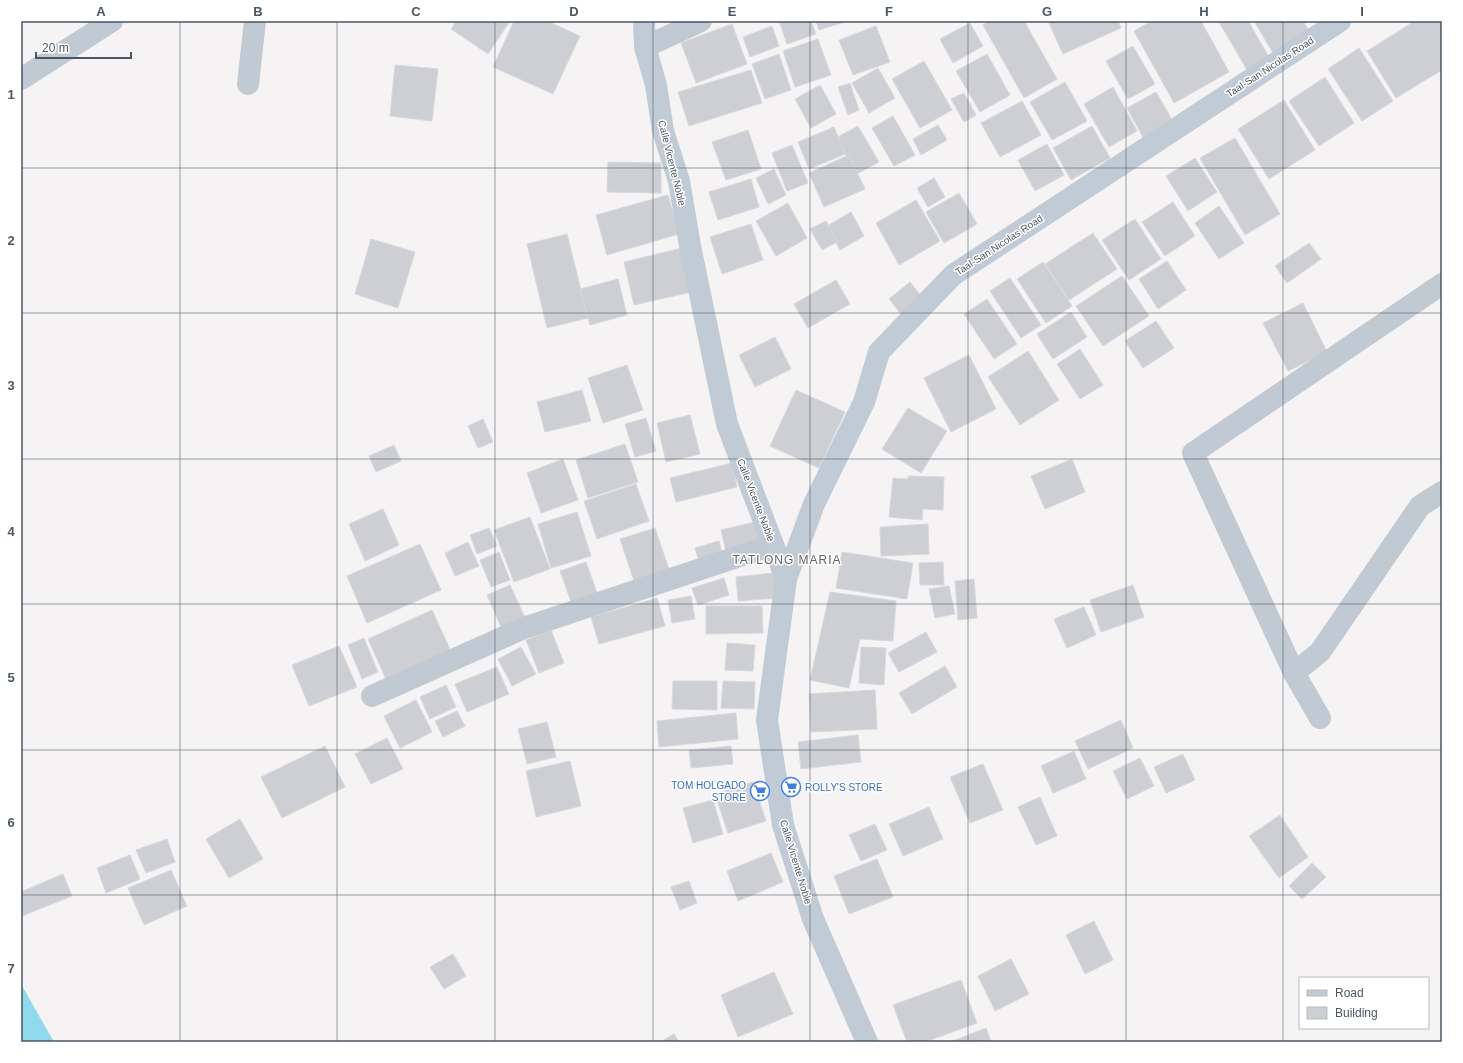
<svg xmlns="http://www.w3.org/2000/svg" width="1463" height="1063" viewBox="0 0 1463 1063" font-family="Arial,sans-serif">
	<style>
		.water { fill: #90daee }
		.building { fill: #cdcfd5; stroke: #d7d9de }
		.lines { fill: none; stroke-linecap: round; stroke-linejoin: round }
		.street { stroke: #c1cad2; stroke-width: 22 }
		.secondary { stroke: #c1cbd6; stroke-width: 22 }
		.grid { fill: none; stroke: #4a5661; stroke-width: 1; stroke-opacity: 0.55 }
		.labels { text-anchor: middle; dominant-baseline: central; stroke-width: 3; stroke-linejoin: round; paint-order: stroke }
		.street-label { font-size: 10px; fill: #4a5661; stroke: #fff }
		.shop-label { font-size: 10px; fill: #366cbe; stroke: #fff; text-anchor: end }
		.quarter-label { font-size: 12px; letter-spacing: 1px; fill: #5f6368; stroke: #fff }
		.neatline { fill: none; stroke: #4a5661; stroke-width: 1.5 }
		.grid-label { font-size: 13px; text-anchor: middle; font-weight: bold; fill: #4a5661 }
	</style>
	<rect width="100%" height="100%" fill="#f5f3f3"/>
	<!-- water -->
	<polygon class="water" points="21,984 54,1042 21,1042"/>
	<!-- building -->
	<g class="building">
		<polygon points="456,21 510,21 488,54 451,29"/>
		<polygon points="514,21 547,21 580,36 553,94 493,67"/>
		<polygon points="779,21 811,21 816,34 787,44"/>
		<polygon points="816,21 848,21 819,30"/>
		<polygon points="989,21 1024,21 1057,79 1024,98 983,25"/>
		<polygon points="1048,21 1118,21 1121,28 1063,54"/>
		<polygon points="1152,21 1201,21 1229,72 1174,103 1134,31"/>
		<polygon points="1221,21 1248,21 1269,57 1247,70 1219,22"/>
		<polygon points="1254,21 1303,21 1309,31 1273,53"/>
		<polygon points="1415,21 1442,21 1442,70 1396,98 1367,51"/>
		<polygon points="970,23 983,46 953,63 940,39"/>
		<polygon points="732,24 747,64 696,83 681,43"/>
		<polygon points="772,26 779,46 750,57 743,37"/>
		<polygon points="876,26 890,62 853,75 839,40"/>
		<polygon points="818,39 831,75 795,87 783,51"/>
		<polygon points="1133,46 1155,84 1128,99 1106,61"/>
		<polygon points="1359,48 1393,101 1362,121 1328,69"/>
		<polygon points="779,54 791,90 765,99 752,64"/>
		<polygon points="987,54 1010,95 980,112 956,71"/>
		<polygon points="924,61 952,110 920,128 892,79"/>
		<polygon points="395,65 438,69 432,121 390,116"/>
		<polygon points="878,68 895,98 869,113 852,83"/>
		<polygon points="751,70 762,103 689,126 678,92"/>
		<polygon points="1325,77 1354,123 1319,146 1289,101"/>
		<polygon points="1065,82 1087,121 1052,140 1030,102"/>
		<polygon points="850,83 859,110 848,115 838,87"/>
		<polygon points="820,85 836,114 811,128 795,99"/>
		<polygon points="1113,87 1137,131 1109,147 1084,104"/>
		<polygon points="1156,92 1174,123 1144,139 1127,108"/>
		<polygon points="964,93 976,115 964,122 951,99"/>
		<polygon points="1284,100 1315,150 1269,179 1238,129"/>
		<polygon points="1022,101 1041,135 1000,157 981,123"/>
		<polygon points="893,116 915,155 894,166 872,128"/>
		<polygon points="938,125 947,140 921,155 913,139"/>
		<polygon points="858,126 879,162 857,174 836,138"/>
		<polygon points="1092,126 1110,158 1071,180 1053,148"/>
		<polygon points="834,127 845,154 809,169 798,142"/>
		<polygon points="748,130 761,169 726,180 712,142"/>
		<polygon points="1235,138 1280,214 1245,235 1200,158"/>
		<polygon points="1047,144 1064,175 1035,191 1018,160"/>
		<polygon points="792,145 808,183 787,191 772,153"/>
		<polygon points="849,155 865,189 824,207 809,173"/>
		<polygon points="1195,158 1217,192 1188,211 1166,176"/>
		<polygon points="608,162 661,163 661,193 607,192"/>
		<polygon points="774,169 786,195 768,204 756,178"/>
		<polygon points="934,178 945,197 928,207 917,188"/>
		<polygon points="751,179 759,207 718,220 709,192"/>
		<polygon points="959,193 977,224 944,243 926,212"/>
		<polygon points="668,195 679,234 607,255 596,215"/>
		<polygon points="916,200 940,241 899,265 876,223"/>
		<polygon points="1173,202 1195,236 1165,256 1142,222"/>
		<polygon points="788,203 807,238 776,256 756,221"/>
		<polygon points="1219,206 1244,243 1219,259 1195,223"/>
		<polygon points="851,212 864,236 840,250 827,226"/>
		<polygon points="1135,219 1161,259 1129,280 1102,240"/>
		<polygon points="826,221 837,242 822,250 810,229"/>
		<polygon points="751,224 763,260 722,274 710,237"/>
		<polygon points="1093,233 1117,269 1069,300 1045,264"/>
		<polygon points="567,234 588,318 547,328 527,244"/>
		<polygon points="371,239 415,252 398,308 355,294"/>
		<polygon points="1309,243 1321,259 1287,283 1275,266"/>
		<polygon points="686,247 696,291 634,305 624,262"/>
		<polygon points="1167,261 1186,290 1158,309 1139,279"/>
		<polygon points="1043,262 1072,306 1046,323 1017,279"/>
		<polygon points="1122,276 1149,316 1103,346 1076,306"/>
		<polygon points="1010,278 1041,325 1021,338 990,291"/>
		<polygon points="618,279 627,315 590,325 580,289"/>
		<polygon points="836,280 850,304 808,328 794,304"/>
		<polygon points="910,282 926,302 905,319 889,299"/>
		<polygon points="987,299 1017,344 994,359 964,314"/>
		<polygon points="1303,303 1327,352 1288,371 1263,323"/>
		<polygon points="1071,312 1087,337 1053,359 1037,334"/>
		<polygon points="1156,321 1174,348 1143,368 1125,341"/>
		<polygon points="775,337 791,369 755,387 739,355"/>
		<polygon points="1080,349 1103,385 1080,399 1057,364"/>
		<polygon points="1028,351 1059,400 1020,425 988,377"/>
		<polygon points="969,355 996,409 951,432 924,378"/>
		<polygon points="627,365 643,410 603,423 588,378"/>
		<polygon points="582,390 591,421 545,432 537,402"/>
		<polygon points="796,390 845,412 819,468 770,446"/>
		<polygon points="908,408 947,431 921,473 882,449"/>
		<polygon points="690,415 700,454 666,462 657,423"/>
		<polygon points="646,418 656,451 635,457 625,424"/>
		<polygon points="483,419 493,442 478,448 468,426"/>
		<polygon points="625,444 638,482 588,498 576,460"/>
		<polygon points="394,445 401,461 376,472 369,456"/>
		<polygon points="563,459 578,500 541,513 527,473"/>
		<polygon points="1072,459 1085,492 1045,509 1031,476"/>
		<polygon points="732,463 737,487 676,502 670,478"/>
		<polygon points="908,476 944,477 943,510 923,509 922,520 889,517 893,478 908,479"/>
		<polygon points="636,484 649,521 597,539 584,501"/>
		<polygon points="383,509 399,545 365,561 349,524"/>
		<polygon points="577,512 591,556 551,568 538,524"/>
		<polygon points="530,517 550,569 514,582 494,530"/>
		<polygon points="759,521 766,546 727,556 721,530"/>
		<polygon points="928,524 929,554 881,556 880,527"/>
		<polygon points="489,528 497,546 477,554 470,535"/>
		<polygon points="655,528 671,575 636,587 620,539"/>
		<polygon points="719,541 724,560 701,567 695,548"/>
		<polygon points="468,542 479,566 455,576 445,553"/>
		<polygon points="420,544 441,590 367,623 347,576"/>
		<polygon points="499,552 510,580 491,587 480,560"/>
		<polygon points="842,552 913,563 907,599 836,588"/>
		<polygon points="586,562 600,601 574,610 560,571"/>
		<polygon points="943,562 944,585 920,585 919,563"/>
		<polygon points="774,573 777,598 738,601 736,577"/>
		<polygon points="724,578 729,595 698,605 692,588"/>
		<polygon points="974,579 977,618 958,620 955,581"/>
		<polygon points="510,585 528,624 504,634 487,595"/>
		<polygon points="1133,585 1144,617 1101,632 1090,600"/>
		<polygon points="949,586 955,614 935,618 929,589"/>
		<polygon points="830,592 896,601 893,641 860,639 849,688 810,680"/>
		<polygon points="691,596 695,619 672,623 668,600"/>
		<polygon points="657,598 665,626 599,644 591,617"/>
		<polygon points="706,606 762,606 763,633 706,634"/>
		<polygon points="1084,607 1096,635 1067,648 1054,619"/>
		<polygon points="432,610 454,658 389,686 368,639"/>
		<polygon points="551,630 564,663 539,673 526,640"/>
		<polygon points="926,632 937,652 899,672 888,653"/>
		<polygon points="364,638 378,672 362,679 348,645"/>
		<polygon points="727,643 755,645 753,671 725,670"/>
		<polygon points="339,646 357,687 309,706 292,665"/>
		<polygon points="521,647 536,674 512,686 498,659"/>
		<polygon points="861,647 886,648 884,685 859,683"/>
		<polygon points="945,666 957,687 912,714 899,693"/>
		<polygon points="497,667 509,694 467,712 455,684"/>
		<polygon points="673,681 717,681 717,710 672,709"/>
		<polygon points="723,681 755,682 754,709 721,708"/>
		<polygon points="446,685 456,707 430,719 420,697"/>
		<polygon points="875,690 877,729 811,732 809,694"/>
		<polygon points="416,700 432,732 400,748 384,716"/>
		<polygon points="457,711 465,726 443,737 435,721"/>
		<polygon points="736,713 738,739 659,747 657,721"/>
		<polygon points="1121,720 1133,748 1088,769 1075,741"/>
		<polygon points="547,722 556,757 527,764 518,729"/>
		<polygon points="858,735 861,762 801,769 798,742"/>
		<polygon points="387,738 403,769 371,784 355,754"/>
		<polygon points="325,746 345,787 282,818 261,777"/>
		<polygon points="731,746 733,764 691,768 689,750"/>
		<polygon points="1074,751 1086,779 1053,793 1041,766"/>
		<polygon points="1183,754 1195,780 1166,793 1154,767"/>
		<polygon points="1140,758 1154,786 1127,799 1113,771"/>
		<polygon points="570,761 581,806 536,817 526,771"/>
		<polygon points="983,764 1003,810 970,823 950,777"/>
		<polygon points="753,782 766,821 728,833 715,794"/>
		<polygon points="1040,797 1057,836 1036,845 1018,807"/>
		<polygon points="713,800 723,834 693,843 683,808"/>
		<polygon points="929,807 943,839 903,856 889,824"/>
		<polygon points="1280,815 1308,857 1279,878 1249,836"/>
		<polygon points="240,819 263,859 229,878 206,839"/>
		<polygon points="875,824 887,850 861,861 849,835"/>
		<polygon points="167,839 175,862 146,873 136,850"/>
		<polygon points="771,853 783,882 738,901 727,871"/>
		<polygon points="130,855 140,879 106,893 97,868"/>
		<polygon points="877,859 893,897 849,914 834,876"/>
		<polygon points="1312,863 1326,877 1302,899 1289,886"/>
		<polygon points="171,870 187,906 144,925 128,888"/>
		<polygon points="63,874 72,896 22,916 21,892"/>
		<polygon points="689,881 697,903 680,910 671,887"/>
		<polygon points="1094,921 1113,960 1085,974 1066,935"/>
		<polygon points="453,954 466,976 444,989 430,967"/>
		<polygon points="1011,959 1029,994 995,1011 978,976"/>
		<polygon points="774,972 793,1014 738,1037 721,995"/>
		<polygon points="961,980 977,1023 925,1042 907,1042 893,1005"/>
		<polygon points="986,1028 991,1042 950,1042"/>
		<polygon points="674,1034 679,1042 660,1042"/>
	</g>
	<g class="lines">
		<!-- street -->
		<g class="street">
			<polyline points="645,47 701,21"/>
			<polyline points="21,79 112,21"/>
			<polyline points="248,84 255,21"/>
			<polyline points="1294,673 1320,652 1420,506 1442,492"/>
			<polyline points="372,696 524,628 773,545"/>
			<polyline points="1320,718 1294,673 1193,453 1442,284"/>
		</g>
		<!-- secondary -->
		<g class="secondary">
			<polyline points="644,21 645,47 656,85 663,131 679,181 690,246 727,424 786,579 767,720 783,825 813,919 867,1042"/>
			<polyline points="786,579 814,504 864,402 879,352 953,275 1340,21"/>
		</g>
	</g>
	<!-- grid -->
	<path class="grid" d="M180,21V1042M337,21V1042M495,21V1042M653,21V1042M810,21V1042M968,21V1042M1126,21V1042M1283,21V1042M21,168H1442M21,313H1442M21,459H1442M21,604H1442M21,750H1442M21,895H1442"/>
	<!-- icons -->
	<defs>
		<symbol id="supermarket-ring" viewBox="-11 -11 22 22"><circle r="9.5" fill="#fff" stroke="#3f7fe0" stroke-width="1.5"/><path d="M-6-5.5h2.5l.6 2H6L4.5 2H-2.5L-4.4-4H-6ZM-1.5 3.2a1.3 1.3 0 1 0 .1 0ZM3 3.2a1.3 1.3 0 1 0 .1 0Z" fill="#3f7fe0"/></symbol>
	</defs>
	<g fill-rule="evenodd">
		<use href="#supermarket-ring" x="780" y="776" width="22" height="22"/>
		<use href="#supermarket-ring" x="749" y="780" width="22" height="22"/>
	</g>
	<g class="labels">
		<!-- street labels -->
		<g class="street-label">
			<text transform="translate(1270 67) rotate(-33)">Taal-San Nicolas Road</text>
			<text transform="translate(672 163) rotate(76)">Calle Vicente Noble</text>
			<text transform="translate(999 245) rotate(-33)">Taal-San Nicolas Road</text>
			<text transform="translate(756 500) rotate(69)">Calle Vicente Noble</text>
			<text transform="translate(796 862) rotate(73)">Calle Vicente Noble</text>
		</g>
		<!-- shop labels -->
		<g class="shop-label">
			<text x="746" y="785">TOM HOLGADO<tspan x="746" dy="12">STORE</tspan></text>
			<text x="805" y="787" text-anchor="start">ROLLY'S STORE</text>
		</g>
		<!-- quarter labels -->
		<g class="quarter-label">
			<text x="787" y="560">TATLONG MARIA</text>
		</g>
	</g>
	<!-- border -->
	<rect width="1463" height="1063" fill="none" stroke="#ffffff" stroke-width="44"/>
	<!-- legend -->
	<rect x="1299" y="977" width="130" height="52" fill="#ffffff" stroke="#b7bbc0"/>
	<rect x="1307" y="990" width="20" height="6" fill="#c1cbd6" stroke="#b7bbc0"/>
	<text x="1335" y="997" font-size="12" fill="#4a5661">Road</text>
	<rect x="1307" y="1007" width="20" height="12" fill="#cdcfd5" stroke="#b7bbc0"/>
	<text x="1335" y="1017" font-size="12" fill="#4a5661">Building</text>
	<!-- scale -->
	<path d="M36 52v6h95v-6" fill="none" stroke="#4a5661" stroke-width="2"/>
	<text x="42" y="52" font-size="12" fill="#4a5661" stroke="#ffffff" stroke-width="3" paint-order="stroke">20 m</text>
	<rect x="22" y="22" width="1419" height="1019" class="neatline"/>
	<g class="grid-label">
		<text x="101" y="16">A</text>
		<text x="258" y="16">B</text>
		<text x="416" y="16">C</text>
		<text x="574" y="16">D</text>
		<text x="732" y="16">E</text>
		<text x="889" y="16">F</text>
		<text x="1047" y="16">G</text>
		<text x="1204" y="16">H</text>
		<text x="1362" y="16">I</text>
		<text x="11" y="99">1</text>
		<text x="11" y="245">2</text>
		<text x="11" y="390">3</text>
		<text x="11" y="536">4</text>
		<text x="11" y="682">5</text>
		<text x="11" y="827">6</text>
		<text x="11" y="973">7</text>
	</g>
</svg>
